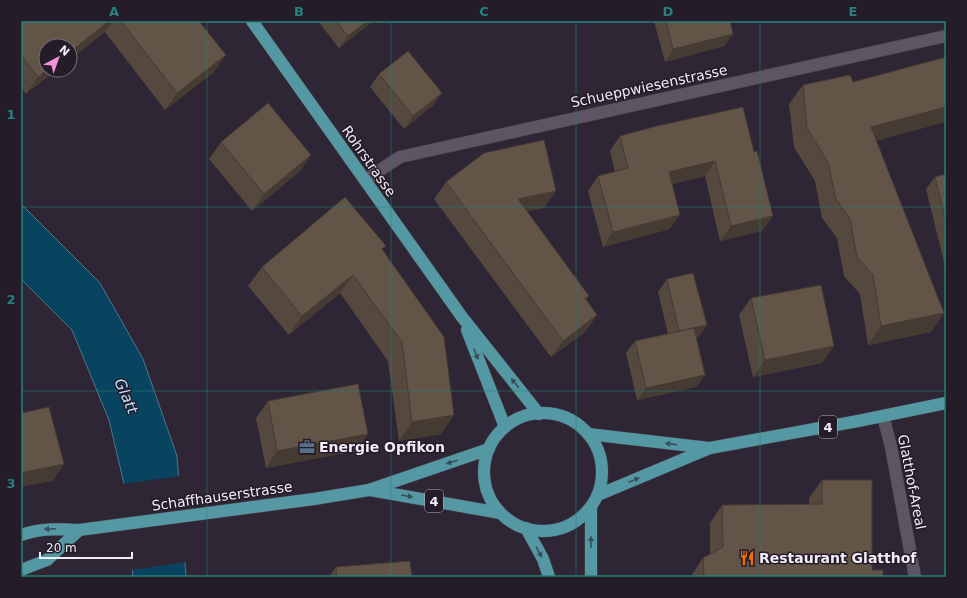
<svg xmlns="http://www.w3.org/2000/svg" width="967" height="598" viewBox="0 0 967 598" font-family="'DejaVu Sans',sans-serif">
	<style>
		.water { fill: #084460; stroke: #4e768d }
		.pier { fill: #2e2634 }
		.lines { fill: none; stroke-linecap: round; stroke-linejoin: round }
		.minor-casing { stroke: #4b4450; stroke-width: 13 }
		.major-casing { stroke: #4b4450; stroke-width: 13 }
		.minor { stroke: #5d5464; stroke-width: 12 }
		.major { stroke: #5498a4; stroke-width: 12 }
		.wall { fill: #55483e }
		.shaded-wall { fill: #453b32 }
		.building { fill: #635448; stroke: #453b32 }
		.oneway { fill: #384e5b }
		.grid { fill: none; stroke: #26827c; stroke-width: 1; stroke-opacity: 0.55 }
		.labels { text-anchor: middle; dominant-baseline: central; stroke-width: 3; stroke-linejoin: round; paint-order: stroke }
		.shield { fill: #251c2a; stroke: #b4aeb9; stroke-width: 1 }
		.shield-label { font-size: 13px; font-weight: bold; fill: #f2ecf6 }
		.street-label { font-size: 14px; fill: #f2ecf6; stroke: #251c2a }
		.poi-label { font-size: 14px; font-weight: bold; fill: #f2ecf6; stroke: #251c2a; text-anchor: start }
		.water-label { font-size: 15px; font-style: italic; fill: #bfe3fa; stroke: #251c2a }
		.neatline { fill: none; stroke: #26827c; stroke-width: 1.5 }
		.grid-label { font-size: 13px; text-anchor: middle; font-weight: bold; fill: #26827c }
	</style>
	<rect width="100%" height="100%" fill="#2e2634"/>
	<!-- water -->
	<polygon class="water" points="21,204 100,283 143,359 177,456 186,577 133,577 125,488 109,420 72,330 21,279"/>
	<!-- pier -->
	<polygon class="pier" points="181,476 187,562 131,570 122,484"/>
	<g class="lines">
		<defs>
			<g id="minor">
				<polyline points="365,180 400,157 946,36"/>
				<polyline points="883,416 891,447 915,577"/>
			</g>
			<g id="major">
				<polyline points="252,21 462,317 539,414"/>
				<polyline points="467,330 505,427"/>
				<circle cx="543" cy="472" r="59"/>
				<polyline points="588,434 709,448"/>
				<polyline points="370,490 500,513"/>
				<polyline points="598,495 710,448 858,421 946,403"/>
				<polyline points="526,528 543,559 549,577"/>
				<path d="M21,535C40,528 59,529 79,530L314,499L369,490L489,449"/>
				<polyline points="21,570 47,560 79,530"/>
				<polyline points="591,577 591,507"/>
			</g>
		</defs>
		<!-- minor casing -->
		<use href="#minor" class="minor-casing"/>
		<!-- major casing -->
		<use href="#major" class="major-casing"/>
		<!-- minor -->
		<use href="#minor" class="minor"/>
		<!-- major -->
		<use href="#major" class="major"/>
	</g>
	<!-- wall -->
	<g class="wall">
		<polygon points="21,21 199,21 214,72 165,110 105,32 46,70 26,94 21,87"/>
		<polygon points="318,21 373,21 339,48"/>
		<polygon points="654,21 730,21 733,34 724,46 665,62"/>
		<polygon points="379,74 442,93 433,105 404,129 370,87"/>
		<polygon points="803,85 876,141 944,313 931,332 868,345 860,294 844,276 837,238 822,218 815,181 794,147 789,104"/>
		<polygon points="620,136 754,152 773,216 762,231 720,241 705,176 672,184 670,229 603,247 588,191 598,176 615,172 610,151"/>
		<polygon points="221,142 311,155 299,172 252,211 209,159"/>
		<polygon points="946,174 946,270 926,189 935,177"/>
		<polygon points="446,182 544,208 527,211 589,296 586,300 597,315 585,332 551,357 434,199"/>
		<polygon points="383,251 441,434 399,441 388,361 340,293 289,335 248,286 262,267"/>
		<polygon points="667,279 707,325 698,337 696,338 705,375 696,387 637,400 626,353 635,341 668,334 658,292"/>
		<polygon points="751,298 834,346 822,363 753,377 739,315"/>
		<polygon points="268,401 368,434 356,451 266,468 256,418"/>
		<polygon points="822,480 872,570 883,577 691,577 691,576 703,558 710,554 710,523 722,505 809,505 809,498"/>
		<polygon points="336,567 412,577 329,577"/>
	</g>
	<!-- shaded-wall -->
	<g class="shaded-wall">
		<polygon points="109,21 113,21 105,32 70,60 70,52"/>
		<polygon points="367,21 373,21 339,48 348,36"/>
		<polygon points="733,34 724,46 665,62 673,49"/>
		<polygon points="226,55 214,72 165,110 177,93"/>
		<polygon points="47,70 57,70 26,94 38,77"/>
		<polygon points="442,93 433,105 404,129 413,116"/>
		<polygon points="946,107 946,122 858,146 871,127"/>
		<polygon points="311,155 299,172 252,211 264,194"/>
		<polygon points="715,161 705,176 659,187 669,172"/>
		<polygon points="556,191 544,208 506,216 518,199"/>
		<polygon points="680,215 670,229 603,247 613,232"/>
		<polygon points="773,216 762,231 720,241 731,226"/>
		<polygon points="353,275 340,293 289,335 302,316"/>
		<polygon points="944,313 931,332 868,345 881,326"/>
		<polygon points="597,315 585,332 551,357 563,341"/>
		<polygon points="707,325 698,337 670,343 679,331"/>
		<polygon points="834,346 822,363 753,377 765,360"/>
		<polygon points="705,375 696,387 637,400 646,388"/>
		<polygon points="454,415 441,434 399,441 412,422"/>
		<polygon points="368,434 356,451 266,468 277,451"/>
		<polygon points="64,464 53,481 21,487 21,473"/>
	</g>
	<!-- building -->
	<g class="building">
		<polygon points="21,21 109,21 70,52 70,46 46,46 46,70 47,70 38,77 21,55"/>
		<polygon points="121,21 199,21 226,55 177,93"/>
		<polygon points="336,21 367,21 348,36"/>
		<polygon points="666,21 730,21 733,34 673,49"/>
		<polygon points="408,51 442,93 413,116 379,74"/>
		<polygon points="946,57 946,107 871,127 944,313 881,326 873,275 857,257 850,219 836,199 828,162 807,128 803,85 850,75 853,82"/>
		<polygon points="268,103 311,155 264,194 221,142"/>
		<polygon points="743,107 754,152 757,151 773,216 731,226 715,161 669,172 680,215 613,232 598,176 628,168 620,136 657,126"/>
		<polygon points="544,140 556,191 518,199 589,296 585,298 597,315 563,341 446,182 484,153"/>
		<polygon points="946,174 946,222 935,177"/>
		<polygon points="345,197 386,246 382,249 444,337 454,415 412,422 402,342 353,275 302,316 262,267"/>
		<polygon points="693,273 707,325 679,331 667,279"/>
		<polygon points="821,285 834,346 765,360 751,298"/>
		<polygon points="694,328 705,375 646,388 635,341"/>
		<polygon points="358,384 368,434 277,451 268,401"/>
		<polygon points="49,407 64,464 21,473 21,413"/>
		<polygon points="822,480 872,480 872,570 883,570 883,577 704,577 703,558 723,547 722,505 822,504"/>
		<polygon points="410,561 412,577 337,577 336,567"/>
	</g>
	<!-- one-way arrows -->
	<defs><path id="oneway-solid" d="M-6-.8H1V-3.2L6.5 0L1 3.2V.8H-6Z"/></defs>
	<g class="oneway">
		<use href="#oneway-solid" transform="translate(476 354) rotate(68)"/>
		<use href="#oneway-solid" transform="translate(515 383) rotate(-129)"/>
		<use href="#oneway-solid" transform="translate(671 444) rotate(-174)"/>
		<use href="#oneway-solid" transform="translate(452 462) rotate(162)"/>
		<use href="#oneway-solid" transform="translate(634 480) rotate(-22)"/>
		<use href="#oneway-solid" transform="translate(407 496) rotate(10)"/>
		<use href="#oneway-solid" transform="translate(50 529) rotate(177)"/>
		<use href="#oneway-solid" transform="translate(591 542) rotate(-90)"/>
		<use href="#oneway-solid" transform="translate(539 552) rotate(61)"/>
	</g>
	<!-- grid -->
	<path class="grid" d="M207,21V577M391,21V577M576,21V577M760,21V577M21,207H946M21,391H946"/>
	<!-- icons -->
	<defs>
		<symbol id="office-bare" viewBox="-9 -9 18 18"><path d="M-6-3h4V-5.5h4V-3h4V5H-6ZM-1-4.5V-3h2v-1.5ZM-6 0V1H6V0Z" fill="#5c6f8a" stroke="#251c2a" stroke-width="2.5" paint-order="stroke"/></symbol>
		<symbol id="restaurant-bare" viewBox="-9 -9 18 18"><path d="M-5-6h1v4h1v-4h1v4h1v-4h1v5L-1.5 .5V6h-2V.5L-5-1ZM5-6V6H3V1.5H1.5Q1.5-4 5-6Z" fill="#e8710a" stroke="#251c2a" stroke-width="2.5" paint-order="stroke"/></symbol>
	</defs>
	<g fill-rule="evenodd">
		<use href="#office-bare" x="296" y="436" width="22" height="22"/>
		<use href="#restaurant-bare" x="736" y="547" width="22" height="22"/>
	</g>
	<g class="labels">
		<!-- shield labels -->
		<g class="shield">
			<rect x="819" y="416" width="18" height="22" rx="3"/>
			<rect x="425" y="490" width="18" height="22" rx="3"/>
		</g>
		<g class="shield-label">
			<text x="828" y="427">4</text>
			<text x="434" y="501">4</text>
		</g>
		<!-- street labels -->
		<g class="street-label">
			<text transform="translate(649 86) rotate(-12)">Schueppwiesenstrasse</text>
			<text transform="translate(369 161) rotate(55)">Rohrstrasse</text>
			<text transform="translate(912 482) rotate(79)">Glatthof-Areal</text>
			<text transform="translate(222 496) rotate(-8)">Schaffhauserstrasse</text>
		</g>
		<!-- poi labels -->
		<g class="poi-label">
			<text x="319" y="447">Energie Opfikon</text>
			<text x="759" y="558">Restaurant Glatthof</text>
		</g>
		<!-- water labels -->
		<g class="water-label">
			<text transform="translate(126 396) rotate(66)">Glatt</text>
		</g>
	</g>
	<!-- border -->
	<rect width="967" height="598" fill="none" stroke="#251c2a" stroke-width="44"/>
	<!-- north arrow -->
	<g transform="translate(58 58) rotate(41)"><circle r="19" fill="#251c2a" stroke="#776f7c"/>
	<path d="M0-3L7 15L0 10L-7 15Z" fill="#f391d5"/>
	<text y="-6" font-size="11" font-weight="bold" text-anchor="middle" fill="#f2ecf6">N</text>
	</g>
	<!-- scale -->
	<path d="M40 552v6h92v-6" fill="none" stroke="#f2ecf6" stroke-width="2"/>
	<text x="46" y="552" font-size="12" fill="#f2ecf6" stroke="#251c2a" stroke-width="3" paint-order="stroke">20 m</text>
	<rect x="22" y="22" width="923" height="554" class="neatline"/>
	<g class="grid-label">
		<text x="114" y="16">A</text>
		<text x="299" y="16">B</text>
		<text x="484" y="16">C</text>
		<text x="668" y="16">D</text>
		<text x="853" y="16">E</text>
		<text x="11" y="119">1</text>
		<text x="11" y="304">2</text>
		<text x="11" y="488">3</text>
	</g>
</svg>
